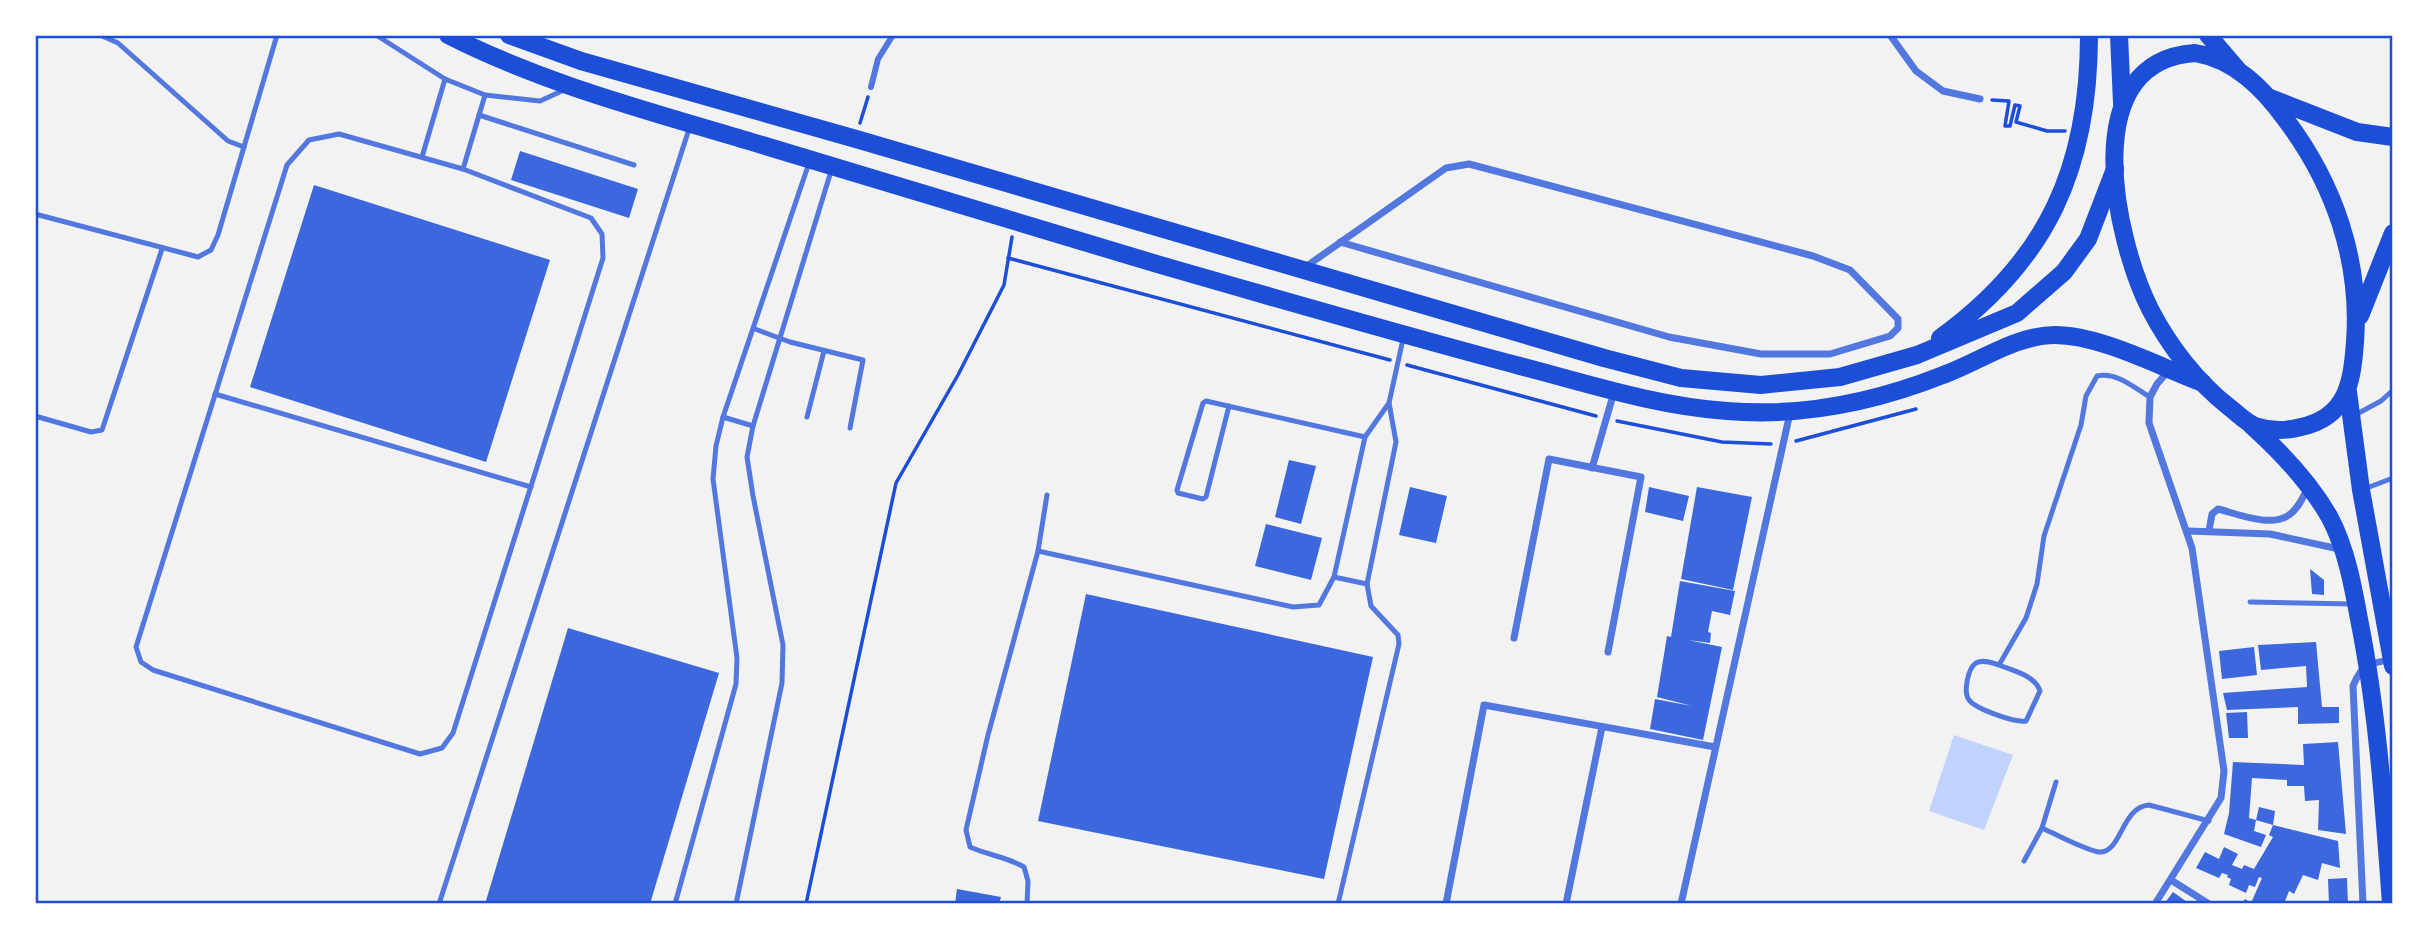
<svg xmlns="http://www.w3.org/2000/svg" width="2428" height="939" viewBox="0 0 2428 939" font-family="Rubik,sans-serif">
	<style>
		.water { fill: #bfd3fe }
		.building { fill: #3d67dc }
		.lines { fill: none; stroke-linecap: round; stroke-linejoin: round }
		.path { stroke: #1d4ed8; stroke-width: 3.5 }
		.service { stroke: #5277de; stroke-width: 5 }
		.pedestrian { stroke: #5277de; stroke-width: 6 }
		.minor { stroke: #5277de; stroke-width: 7 }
		.primary { stroke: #1d4ed8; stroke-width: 18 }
		.trunk { stroke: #1d4ed8; stroke-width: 18 }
		.neatline { fill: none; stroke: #1d4ed8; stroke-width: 2.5 }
	</style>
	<rect width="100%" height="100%" fill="#f2f2f2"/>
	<!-- water -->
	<polygon class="water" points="1954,735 2013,755 1984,830 1929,811"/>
	<!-- building -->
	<g class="building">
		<polygon points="520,151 638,189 629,218 511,180"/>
		<polygon points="314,185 550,260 486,462 250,387"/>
		<polygon points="1289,460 1316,466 1301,524 1275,517"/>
		<polygon points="1410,487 1447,496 1436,543 1399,535"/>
		<polygon points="1649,487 1689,496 1683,521 1645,512"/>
		<polygon points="1697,487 1752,497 1733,590 1681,579"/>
		<polygon points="1266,524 1322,538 1311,580 1255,566"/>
		<polygon points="2310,569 2324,580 2324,595 2312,594"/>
		<polygon points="1680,581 1735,591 1730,615 1712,611 1708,632 1711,633 1710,643 1688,640 1722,647 1703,740 1650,729 1655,699 1692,706 1657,697 1667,636 1671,637"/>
		<polygon points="1086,594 1373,657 1324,879 1038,821"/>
		<polygon points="568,628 719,673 650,904 485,904"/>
		<polygon points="2316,642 2322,707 2339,707 2339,723 2298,724 2298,707 2227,710 2223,693 2307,687 2306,666 2261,670 2258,645"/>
		<polygon points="2254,647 2257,675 2222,679 2219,651"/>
		<polygon points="2247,712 2248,738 2229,738 2226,713"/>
		<polygon points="2338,742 2346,834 2318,830 2319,800 2305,801 2304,786 2287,786 2287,780 2252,778 2249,818 2256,820 2254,831 2266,835 2261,847 2224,834 2229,813 2233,762 2304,765 2303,744"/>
		<polygon points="2259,807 2275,811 2273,825 2338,841 2340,868 2322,863 2318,880 2303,875 2294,894 2289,891 2284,904 2242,904 2245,899 2251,903 2262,878 2259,877 2255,887 2249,885 2246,893 2229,885 2231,879 2227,877 2228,875 2222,873 2219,878 2196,868 2205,852 2219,859 2224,847 2238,854 2232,865 2242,869 2244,865 2254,869 2273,837 2269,835 2273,825 2256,820"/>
		<polygon points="2347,878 2348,904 2329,904 2328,879"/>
		<polygon points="957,889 1001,897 999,904 955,904"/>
		<polygon points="2173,892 2190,904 2164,904"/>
	</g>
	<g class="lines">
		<!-- path -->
		<g class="path">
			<polyline points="1992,100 2009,101 2005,126 2010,126 2015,105 2020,106 2016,122 2047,131 2065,131"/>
			<polyline points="860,123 868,97"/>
			<polyline points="1008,258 1390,360"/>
			<polyline points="1407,365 1596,416"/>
			<polyline points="1617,421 1722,442 1771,444"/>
			<polyline points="1796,441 1916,409"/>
			<polyline points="806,904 896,483 958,375 1004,285 1012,237"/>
		</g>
		<!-- service -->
		<g class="service">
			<polyline points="100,35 118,43 228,141 244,147"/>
			<polyline points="376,35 445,79 485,95 540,101 564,90"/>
			<polyline points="479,115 634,165"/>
			<polygon points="339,134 463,169 591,218 602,234 603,258 453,733 442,748 420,754 153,670 141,662 136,647 287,165 309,140"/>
			<polyline points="422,157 445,79"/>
			<polyline points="463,169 485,95"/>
			<polyline points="35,214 198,257 211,250 218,235 277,35"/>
			<polyline points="755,329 790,342 863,360 850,428"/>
			<polyline points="215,394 531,487"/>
			<polyline points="1229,406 1206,497 1203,499 1178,493 1177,490 1203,403 1206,401 1365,437"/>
			<polyline points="2355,415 2381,401 2393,390"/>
			<polyline points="35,416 91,432 102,430 162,249"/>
			<polyline points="723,417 753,426"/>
			<polyline points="807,417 824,351"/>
			<polyline points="2364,489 2393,478"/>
			<polyline points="1038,551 1293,607 1319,605 1334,577 1365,437 1389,403 1403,339"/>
			<polyline points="1334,577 1367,584"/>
			<polyline points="2250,602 2353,604"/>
			<path d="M1999,665C1992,663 1983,659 1976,663C1968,668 1963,692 1969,700C1976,709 2015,723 2026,721L2040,691C2035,675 2013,671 1999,665L2026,618L2037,584L2044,536L2081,425L2086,396L2097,376C2117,372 2133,387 2150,397"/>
			<path d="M2042,828C2055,834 2087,851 2099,852C2122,853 2121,807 2149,805L2209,821"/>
			<polyline points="2024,861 2042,828 2056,782"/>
			<polyline points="439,904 690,126"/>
			<polyline points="675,904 736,684 737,658 713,479 716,446 723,417 809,163"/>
			<polyline points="736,904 782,683 783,645 753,496 747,457 753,426 832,168"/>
			<path d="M1027,904L1028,881L1024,867C1007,857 988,855 970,847L966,830L988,735L1038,551L1047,495"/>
			<polyline points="1338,904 1399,644 1398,635 1371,606 1367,584 1396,442 1389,403"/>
		</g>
		<!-- pedestrian -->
		<polyline class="pedestrian" points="871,87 878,59 893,35"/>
		<!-- minor -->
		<g class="minor">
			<polyline points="1890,35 1916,71 1943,91 1980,99"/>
			<polyline points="1304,268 1446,168 1469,164 1813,256 1850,270 1898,319 1898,328 1890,336 1830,354 1761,354 1669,337 1340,242"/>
			<polyline points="1592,468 1614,392"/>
			<polyline points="2188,531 2270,534 2339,549"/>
			<path d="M2209,531L2212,514L2218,509C2238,514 2271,528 2289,515C2298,509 2303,497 2308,488"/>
			<polyline points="1514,638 1549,459 1641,477 1608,652"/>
			<polyline points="2171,880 2209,904"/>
			<polyline points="1446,904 1484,705 1715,747"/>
			<polyline points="1566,904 1602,727"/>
			<polyline points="1681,904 1790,413"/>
			<polyline points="2155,904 2221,798 2224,771 2192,548 2149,423 2150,397 2157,384 2169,370"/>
			<path d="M2363,904L2353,686C2362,663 2370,663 2392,660"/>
		</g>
		<!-- primary -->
		<g class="primary">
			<polyline points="2119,35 2122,103"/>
			<polyline points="2208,35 2238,70"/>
			<polyline points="2348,392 2361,490 2393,666"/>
			<path d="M2251,425C2281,452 2310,482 2330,518C2346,548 2353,586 2359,619C2378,714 2384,808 2391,904"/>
		</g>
		<!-- trunk -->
		<g class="trunk">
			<path d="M448,35C544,84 649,111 752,142C887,183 1022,224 1157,264C1278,299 1399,334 1520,366C1589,384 1656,406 1727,411C1800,417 1875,402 1943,375C1979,362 2016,335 2055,335C2100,335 2160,367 2203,383"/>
			<polyline points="509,35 581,61 856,139 1604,358 1681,378 1761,385 1840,377 1917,355 2017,313 2064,272 2088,239 2115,169"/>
			<path d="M2195,53C2235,60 2263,88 2286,120C2334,184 2361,260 2355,342C2352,381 2348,417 2301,427C2286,431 2270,431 2255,426C2245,422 2237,413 2229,407C2197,382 2169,346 2150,309C2115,239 2075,61 2195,53Z"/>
			<polyline points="2270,98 2357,132 2393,137"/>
			<polyline points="2360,316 2393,233"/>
			<path d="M1940,338C2048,260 2089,167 2089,35"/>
		</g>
	</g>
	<!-- border -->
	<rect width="2428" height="939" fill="none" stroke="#ffffff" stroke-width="74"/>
	<rect x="37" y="37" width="2354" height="865" class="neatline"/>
</svg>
